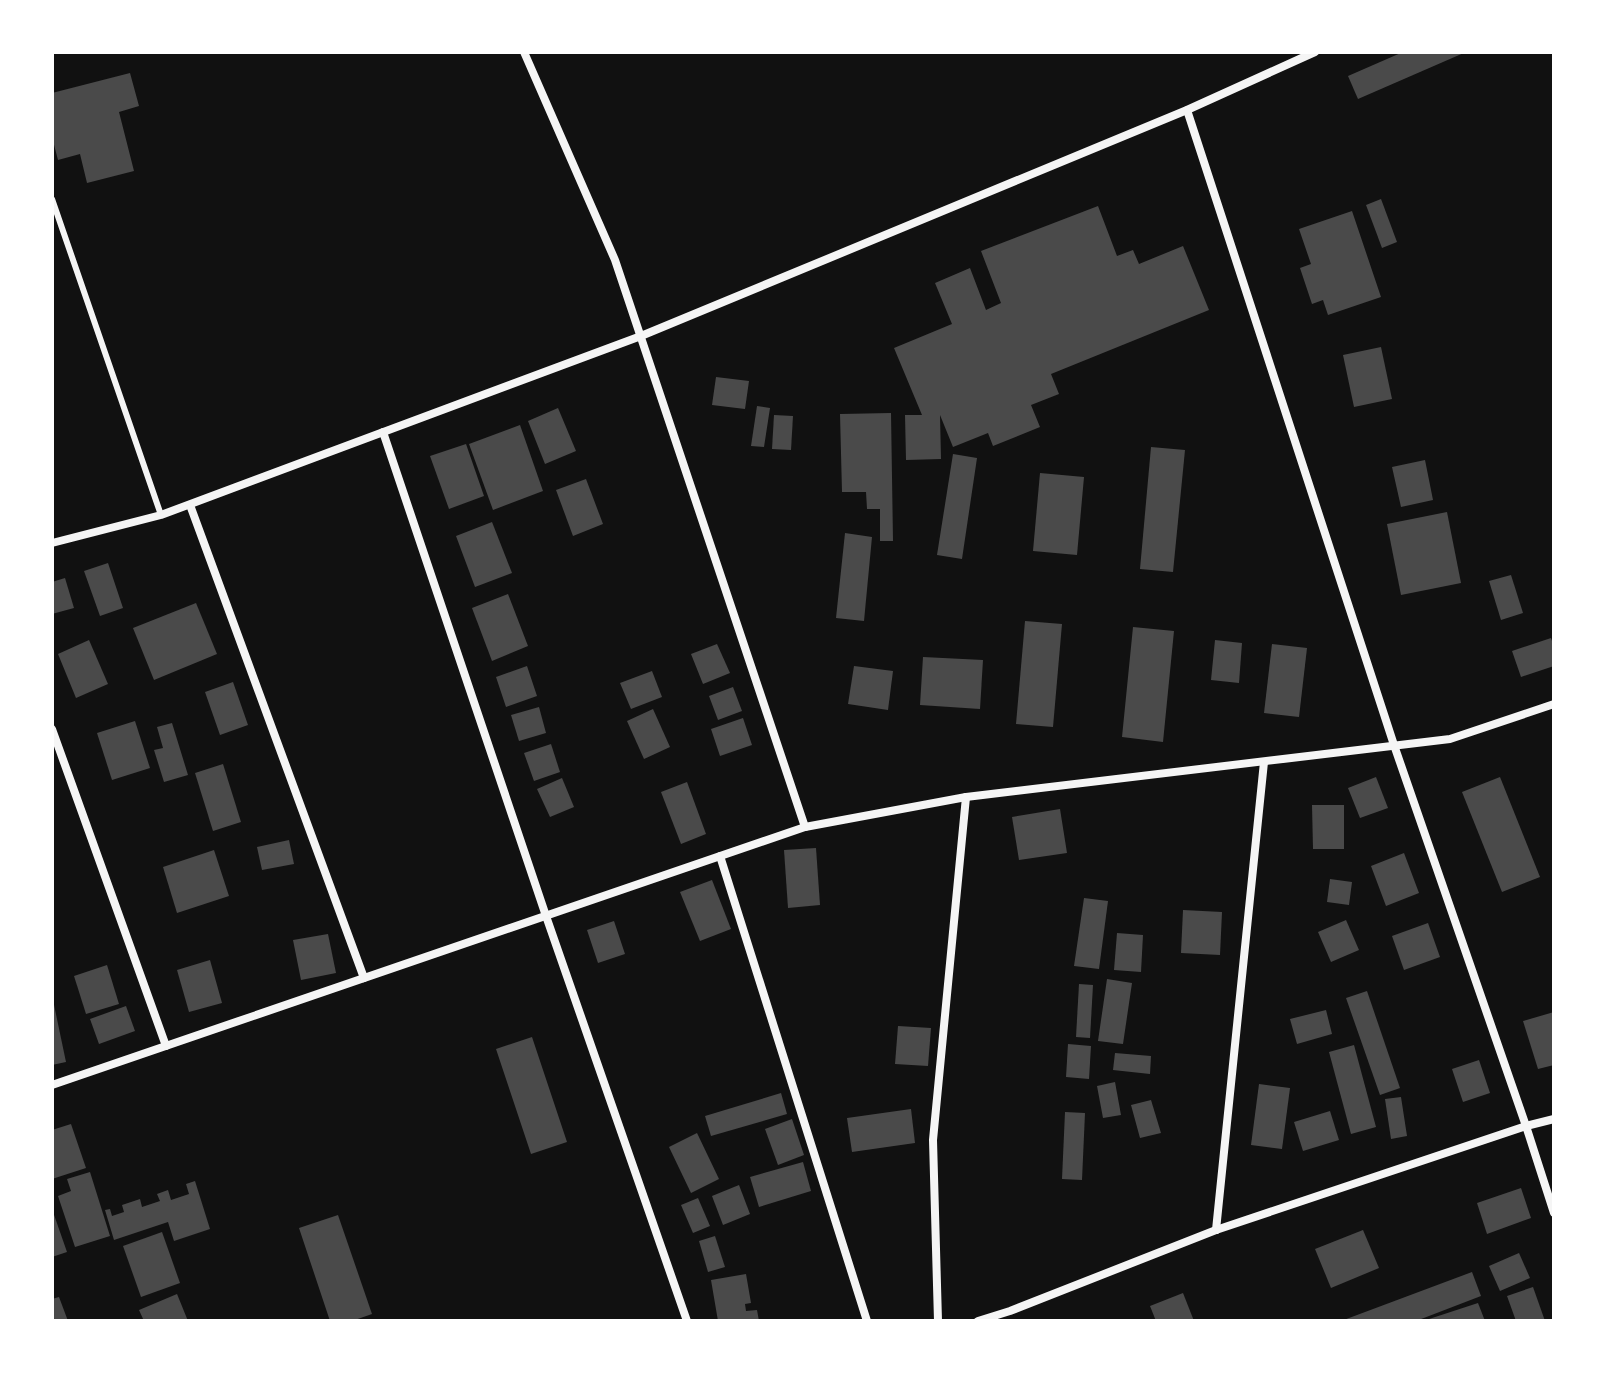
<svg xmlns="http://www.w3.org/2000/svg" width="1606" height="1373" viewBox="0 0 1606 1373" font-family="Roboto,sans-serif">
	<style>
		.building { fill: #4a4a4a }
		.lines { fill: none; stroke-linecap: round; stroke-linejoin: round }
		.service { stroke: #f5f5f5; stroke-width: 6 }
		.minor { stroke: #f5f5f5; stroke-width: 8 }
	</style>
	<rect width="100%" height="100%" fill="#111"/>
	<!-- building -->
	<g class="building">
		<polygon points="1403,52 1466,52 1358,99 1348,76"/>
		<polygon points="130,73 139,106 119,112 134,171 87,183 80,154 58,160 52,137 52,93"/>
		<polygon points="1381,199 1397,242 1382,248 1366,205"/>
		<polygon points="1098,206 1117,256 1133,250 1139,264 1183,246 1209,310 1051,374 1059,394 1031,405 1040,427 993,446 988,433 953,447 940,415 941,459 906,460 905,415 922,415 894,348 952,324 935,283 970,268 986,310 1001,303 981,251"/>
		<polygon points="1352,211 1381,297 1328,315 1323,300 1312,304 1300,268 1311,264 1299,229"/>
		<polygon points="1381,347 1392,399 1354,407 1343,355"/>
		<polygon points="716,377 749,381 745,409 712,405"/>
		<polygon points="757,406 770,408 764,447 751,446"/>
		<polygon points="558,408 576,451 545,464 528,421"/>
		<polygon points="891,413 893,541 880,541 880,509 867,509 866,492 842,492 840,414"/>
		<polygon points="774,415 793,416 791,450 772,449"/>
		<polygon points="520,425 543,491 493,510 469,444"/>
		<polygon points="466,444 484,496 449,509 430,456"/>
		<polygon points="1151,447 1185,450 1173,572 1140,569"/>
		<polygon points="953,454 977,458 962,559 937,555"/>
		<polygon points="1425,460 1433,500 1401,507 1392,467"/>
		<polygon points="1040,473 1084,477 1077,555 1033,551"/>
		<polygon points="586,479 603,524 573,536 556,490"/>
		<polygon points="1447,512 1461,583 1401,595 1387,524"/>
		<polygon points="492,522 512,573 475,587 456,536"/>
		<polygon points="845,533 872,537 864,621 836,618"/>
		<polygon points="108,563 123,608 100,616 84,571"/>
		<polygon points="1511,575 1523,613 1501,620 1489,581"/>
		<polygon points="65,578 74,608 52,614 52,582"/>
		<polygon points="508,594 528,646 492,661 472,608"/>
		<polygon points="196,603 217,654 154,680 133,628"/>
		<polygon points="1025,621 1062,624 1053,727 1016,724"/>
		<polygon points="1133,627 1174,631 1163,742 1122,737"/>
		<polygon points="1551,638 1554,647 1554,666 1521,677 1512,651"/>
		<polygon points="89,640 108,684 76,698 58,654"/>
		<polygon points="1215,640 1242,643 1239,683 1211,680"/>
		<polygon points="717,644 730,673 703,684 691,654"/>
		<polygon points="1272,644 1307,648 1299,717 1264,713"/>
		<polygon points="923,657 983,660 980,709 920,705"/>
		<polygon points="527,666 537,696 506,707 496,677"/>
		<polygon points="854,666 893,671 888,710 848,704"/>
		<polygon points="652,671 662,697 631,709 620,683"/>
		<polygon points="233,682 248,725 220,735 205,692"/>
		<polygon points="733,687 742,711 718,720 709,696"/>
		<polygon points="539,707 546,733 519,741 511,715"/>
		<polygon points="653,709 670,747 644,759 627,721"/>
		<polygon points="743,718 752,745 720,756 711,729"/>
		<polygon points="135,721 150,768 112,780 97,733"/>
		<polygon points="172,723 188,775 164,782 154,750 163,748 157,727"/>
		<polygon points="551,744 560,772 534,781 524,753"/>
		<polygon points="223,764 241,822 213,831 195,773"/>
		<polygon points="1376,777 1388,808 1360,818 1348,788"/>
		<polygon points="1500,777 1540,877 1502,892 1462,792"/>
		<polygon points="562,778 574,807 550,817 537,789"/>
		<polygon points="687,782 706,834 681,844 661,792"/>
		<polygon points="1312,805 1344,805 1344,849 1313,849"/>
		<polygon points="1060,809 1067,853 1019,860 1012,817"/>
		<polygon points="289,840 294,864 262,870 257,847"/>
		<polygon points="816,848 820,905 788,908 784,850"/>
		<polygon points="214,850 229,896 177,913 163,867"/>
		<polygon points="1404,853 1419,893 1386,906 1371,866"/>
		<polygon points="1330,879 1352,882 1349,905 1327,902"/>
		<polygon points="712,880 731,929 700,941 680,892"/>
		<polygon points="1084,898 1108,901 1099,969 1074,966"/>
		<polygon points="1183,910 1222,912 1220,955 1181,953"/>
		<polygon points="1346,920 1359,950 1331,962 1318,932"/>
		<polygon points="614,921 625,954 598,963 587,930"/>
		<polygon points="1428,923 1440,957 1404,970 1392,936"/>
		<polygon points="1117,933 1143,935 1141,972 1114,970"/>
		<polygon points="328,934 336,973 301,980 293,940"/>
		<polygon points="210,960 222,1003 189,1012 177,970"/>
		<polygon points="107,965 119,1004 86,1014 74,976"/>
		<polygon points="1107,979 1132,983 1123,1044 1098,1041"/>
		<polygon points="1079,984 1093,985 1090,1038 1076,1037"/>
		<polygon points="1367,991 1400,1088 1380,1095 1346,998"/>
		<polygon points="52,1000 53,1000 66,1062 52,1065"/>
		<polygon points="126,1006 135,1031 99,1044 90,1019"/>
		<polygon points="1326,1010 1332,1034 1297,1044 1290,1019"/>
		<polygon points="1554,1012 1554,1065 1538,1069 1523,1021"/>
		<polygon points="898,1026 931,1028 928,1066 895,1064"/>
		<polygon points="532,1037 567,1142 531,1154 496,1049"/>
		<polygon points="1068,1044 1091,1046 1089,1079 1066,1077"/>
		<polygon points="1354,1045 1376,1127 1351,1134 1329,1052"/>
		<polygon points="1115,1053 1151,1056 1150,1074 1113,1070"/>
		<polygon points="1479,1060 1490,1093 1463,1102 1452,1069"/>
		<polygon points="1115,1082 1121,1115 1103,1118 1097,1086"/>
		<polygon points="1259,1084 1290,1088 1282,1149 1251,1145"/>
		<polygon points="781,1093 787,1114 711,1136 705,1116"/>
		<polygon points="1401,1097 1407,1136 1391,1139 1385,1099"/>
		<polygon points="1151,1100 1161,1133 1140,1138 1131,1105"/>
		<polygon points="911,1109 915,1143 852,1152 847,1118"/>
		<polygon points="1330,1111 1339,1140 1303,1151 1294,1122"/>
		<polygon points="1065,1112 1085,1113 1082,1180 1062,1179"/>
		<polygon points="792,1119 804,1155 778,1165 765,1129"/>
		<polygon points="71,1124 86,1168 52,1179 52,1130"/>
		<polygon points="697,1133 719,1179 691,1193 669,1147"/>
		<polygon points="803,1162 811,1191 759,1207 750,1177"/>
		<polygon points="90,1172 110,1236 75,1247 58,1196 71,1191 67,1179"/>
		<polygon points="195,1181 210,1229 174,1241 168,1222 114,1240 105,1210 110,1209 112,1216 124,1212 122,1205 140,1199 142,1207 160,1201 157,1194 168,1190 171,1200 189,1194 186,1184"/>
		<polygon points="739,1185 750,1214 723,1225 712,1196"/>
		<polygon points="1521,1188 1531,1218 1487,1234 1477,1203"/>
		<polygon points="698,1198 710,1226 693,1233 681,1205"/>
		<polygon points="52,1209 67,1252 52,1257"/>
		<polygon points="338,1215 372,1314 352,1321 330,1321 299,1228"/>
		<polygon points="1363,1230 1379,1268 1331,1288 1315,1249"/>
		<polygon points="162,1232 180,1283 141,1297 123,1246"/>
		<polygon points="715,1236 725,1267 708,1272 699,1241"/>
		<polygon points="1519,1253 1530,1278 1500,1291 1489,1266"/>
		<polygon points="1472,1272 1481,1296 1416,1321 1341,1321"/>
		<polygon points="746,1274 751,1303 745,1304 746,1311 757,1310 759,1321 718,1321 711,1280"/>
		<polygon points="1533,1287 1545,1321 1516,1321 1507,1296"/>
		<polygon points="1183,1293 1194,1321 1156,1321 1150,1306"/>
		<polygon points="177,1294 188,1321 144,1321 139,1310"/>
		<polygon points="59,1297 68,1321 52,1321 52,1299"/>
		<polygon points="1478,1303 1485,1321 1426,1321 1426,1320"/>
	</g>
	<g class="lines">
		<!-- service -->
		<polyline class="service" points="52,199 161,515"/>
		<!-- minor -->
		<g class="minor">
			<polyline points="524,52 615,260 805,827"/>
			<polyline points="1187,110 1394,745 1526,1126 1554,1213"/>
			<polyline points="383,432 546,916 687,1321"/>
			<polyline points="190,505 364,978"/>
			<polyline points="52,543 161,515 641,336 1187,110 1315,52"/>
			<polyline points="52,729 166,1046"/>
			<polyline points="720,856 867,1321"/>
			<polyline points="52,1085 805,827 966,797 1450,739 1554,704"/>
			<polyline points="1216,1230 1264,762"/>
			<polyline points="938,1321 933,1140 966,797"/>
			<polyline points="978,1321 1010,1311 1216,1230 1526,1126 1554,1119"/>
		</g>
	</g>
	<!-- border -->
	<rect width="1606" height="1373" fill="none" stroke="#ffffff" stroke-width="108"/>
</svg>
